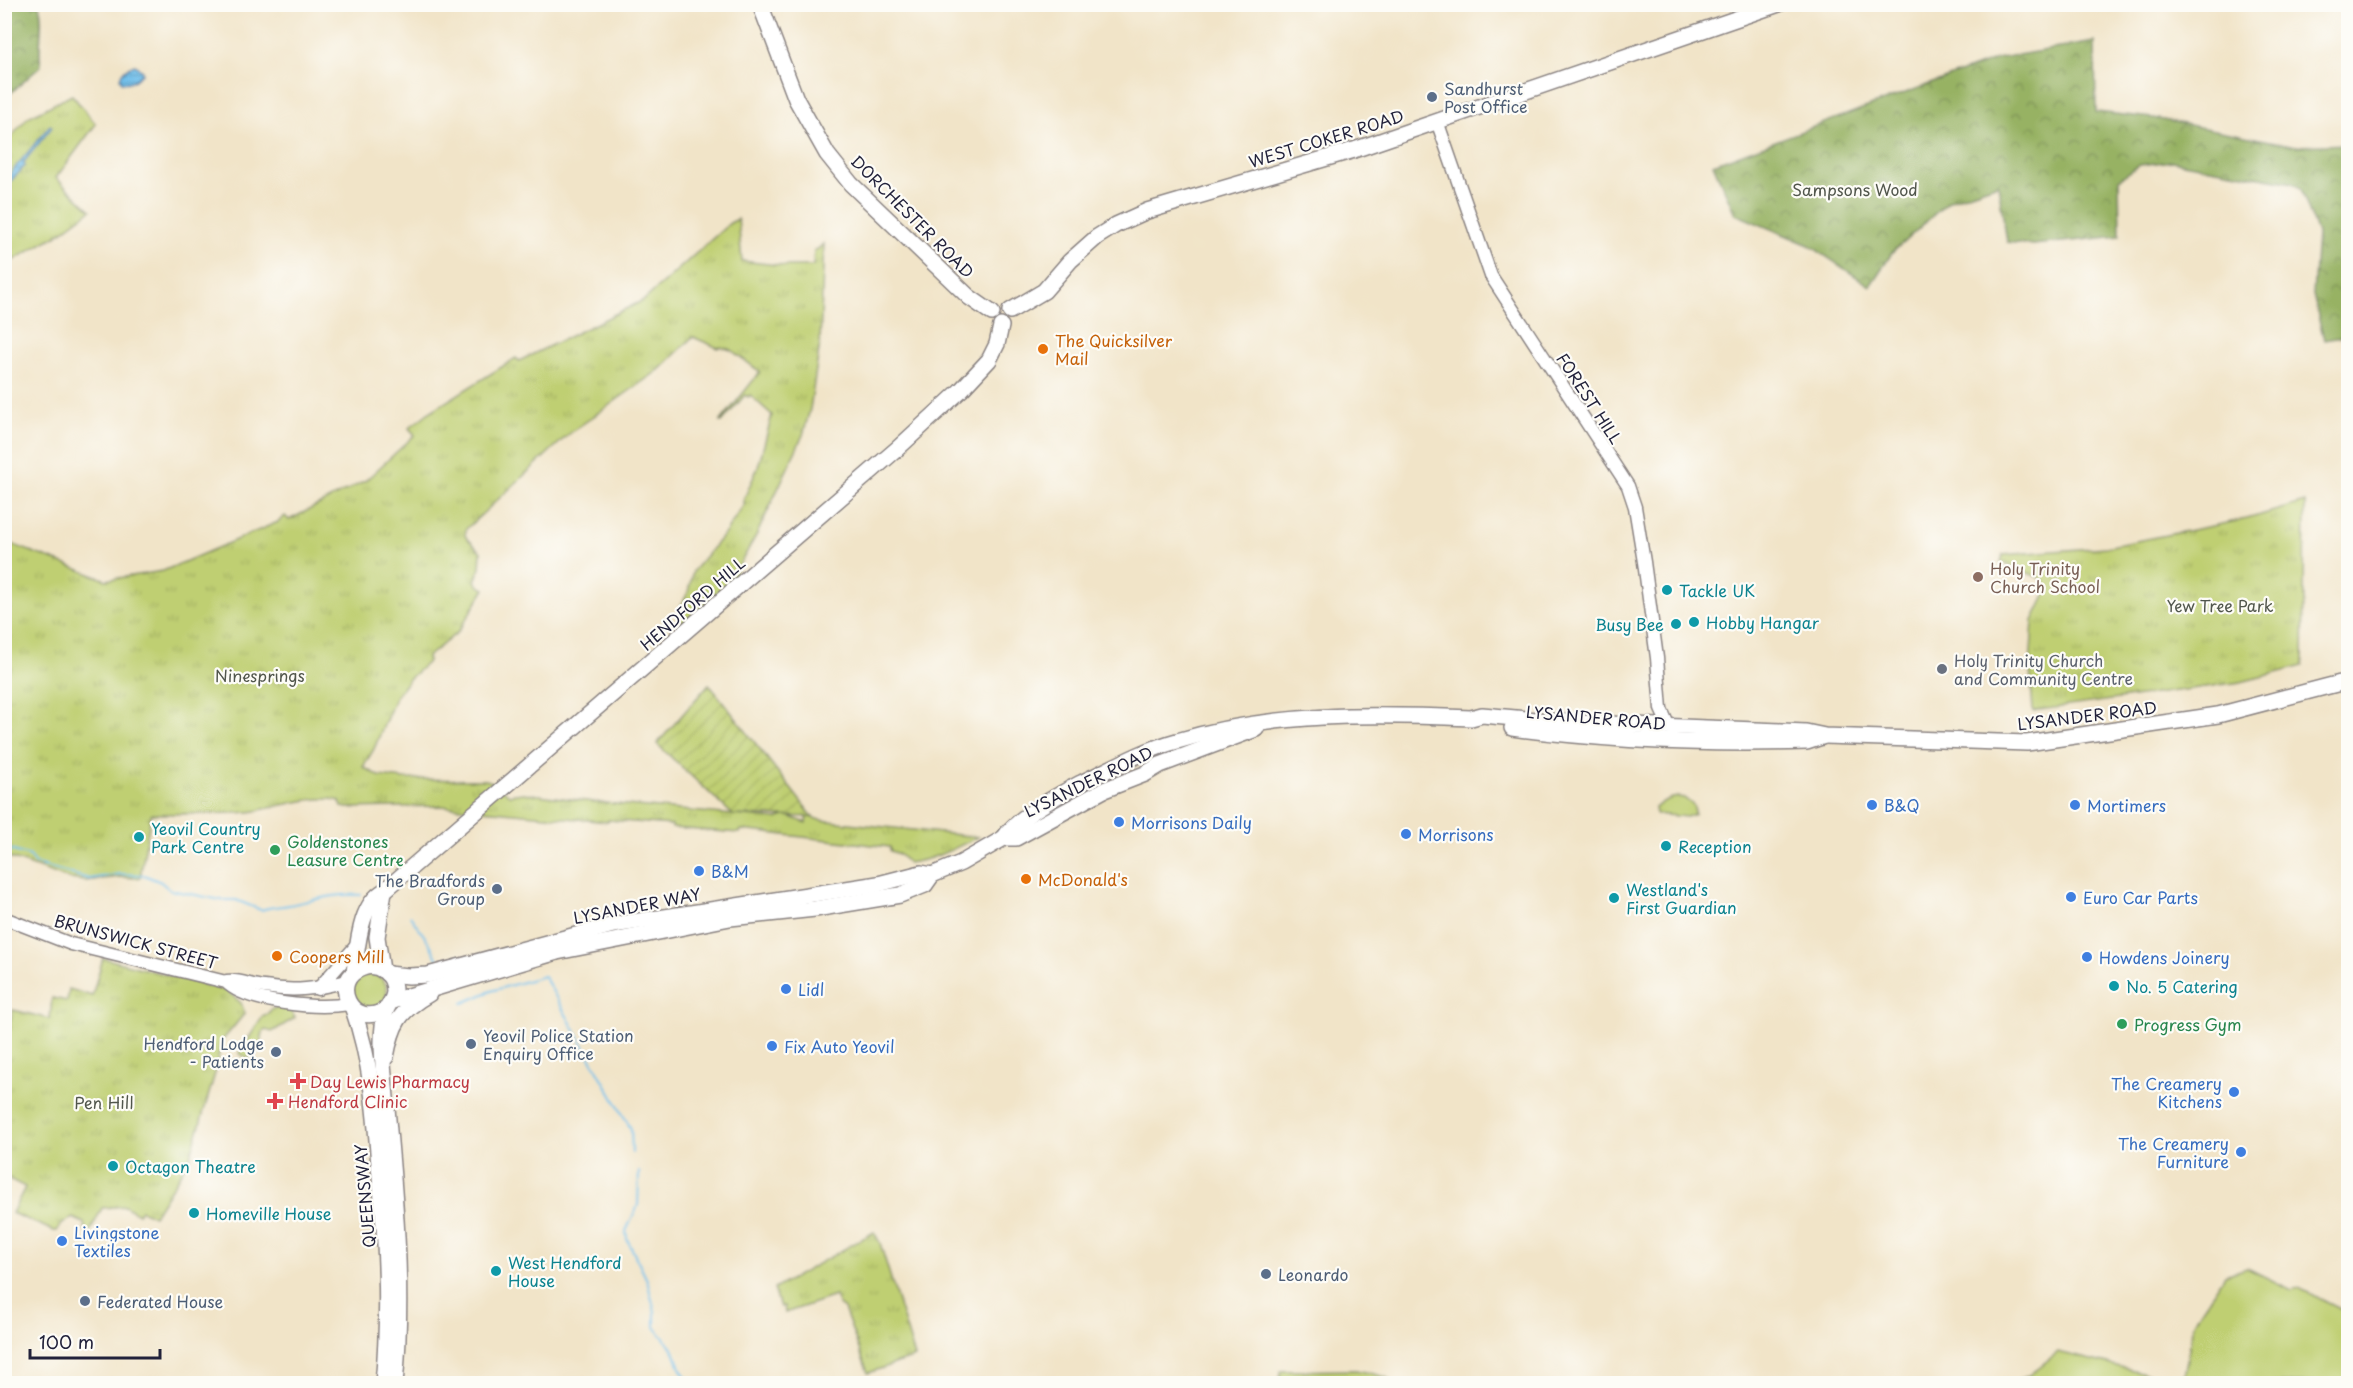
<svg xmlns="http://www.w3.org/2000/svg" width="2353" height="1388" viewBox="0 0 2353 1388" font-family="'Playpen Sans',sans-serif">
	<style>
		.grass { fill: #bfcf72; stroke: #707856; stroke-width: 1.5 }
		.forest { fill: url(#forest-crowns); stroke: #5c6a50; stroke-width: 1.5 }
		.park { fill: url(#park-tufts); stroke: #707856; stroke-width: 1.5 }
		.garden { fill: url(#garden-furrows); stroke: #707856; stroke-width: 1.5 }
		.water { fill: url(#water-rules); stroke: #4a7194; stroke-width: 1.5 }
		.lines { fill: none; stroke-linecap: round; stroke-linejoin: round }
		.stream { stroke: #71c0ec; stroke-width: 2 }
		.tertiary-casing { stroke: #8a8382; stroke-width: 15 }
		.primary-casing { stroke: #8a8382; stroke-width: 18 }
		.trunk-casing { stroke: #8a8382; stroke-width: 18 }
		.tertiary { stroke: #fff; stroke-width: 12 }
		.primary { stroke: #fff; stroke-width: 15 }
		.trunk { stroke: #fff; stroke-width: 15 }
		.service-dot { fill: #5c6f8a; stroke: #fdfcf7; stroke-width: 2 }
		.food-dot { fill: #e8710a; stroke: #fdfcf7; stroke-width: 2 }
		.education-dot { fill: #8d6e63; stroke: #fdfcf7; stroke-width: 2 }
		.culture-dot { fill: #0f9aa8; stroke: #fdfcf7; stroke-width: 2 }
		.worship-dot { fill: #6b7280; stroke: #fdfcf7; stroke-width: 2 }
		.shop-dot { fill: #3f7fe0; stroke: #fdfcf7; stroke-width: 2 }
		.leisure-dot { fill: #2e9e5b; stroke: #fdfcf7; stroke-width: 2 }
		.health-dot { fill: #e0444e; stroke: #fdfcf7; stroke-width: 2 }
		.labels { text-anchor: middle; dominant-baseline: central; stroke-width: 4.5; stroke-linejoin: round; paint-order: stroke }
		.service-label { font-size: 16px; fill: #4e5e75; stroke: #fdfcf7; text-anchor: start }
		.street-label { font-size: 16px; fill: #22223b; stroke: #fdfcf7 }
		.park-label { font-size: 16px; fill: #51564c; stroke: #fdfcf7 }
		.food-label { font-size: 16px; fill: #c56008; stroke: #fdfcf7; text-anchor: start }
		.education-label { font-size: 16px; fill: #785e54; stroke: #fdfcf7; text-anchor: start }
		.culture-label { font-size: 16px; fill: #0d838f; stroke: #fdfcf7; text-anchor: start }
		.worship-label { font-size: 16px; fill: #5b616d; stroke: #fdfcf7; text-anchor: start }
		.shop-label { font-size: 16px; fill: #366cbe; stroke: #fdfcf7; text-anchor: start }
		.leisure-label { font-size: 16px; fill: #27864d; stroke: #fdfcf7; text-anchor: start }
		.health-label { font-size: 16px; fill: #be3a42; stroke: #fdfcf7; text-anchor: start }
	</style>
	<defs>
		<pattern id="forest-crowns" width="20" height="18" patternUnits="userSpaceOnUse" patternTransform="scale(1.5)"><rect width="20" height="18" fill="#97b264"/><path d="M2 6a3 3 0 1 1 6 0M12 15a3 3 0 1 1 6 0" fill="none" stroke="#7b9054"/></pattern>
		<pattern id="park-tufts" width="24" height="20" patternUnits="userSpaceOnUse" patternTransform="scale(1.5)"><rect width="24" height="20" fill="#bfcf72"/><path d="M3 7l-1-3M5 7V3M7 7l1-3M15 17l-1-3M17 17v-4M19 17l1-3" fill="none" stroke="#a4b164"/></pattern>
		<pattern id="garden-furrows" width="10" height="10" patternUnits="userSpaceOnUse" patternTransform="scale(1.5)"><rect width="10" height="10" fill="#bfcf72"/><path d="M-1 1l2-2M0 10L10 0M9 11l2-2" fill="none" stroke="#a4b164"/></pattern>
		<pattern id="water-rules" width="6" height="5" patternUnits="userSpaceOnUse" patternTransform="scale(1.5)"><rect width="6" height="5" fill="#71c0ec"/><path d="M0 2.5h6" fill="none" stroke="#5c9cc0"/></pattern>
	</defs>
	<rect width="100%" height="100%" fill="#fdfcf7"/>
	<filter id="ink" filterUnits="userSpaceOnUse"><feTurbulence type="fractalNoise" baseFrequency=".0167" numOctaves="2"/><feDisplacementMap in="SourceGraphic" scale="12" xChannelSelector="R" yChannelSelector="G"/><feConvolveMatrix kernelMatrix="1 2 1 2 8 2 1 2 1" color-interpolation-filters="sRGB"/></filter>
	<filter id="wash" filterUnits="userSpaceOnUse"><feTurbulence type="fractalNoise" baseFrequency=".008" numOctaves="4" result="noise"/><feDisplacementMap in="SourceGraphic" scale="24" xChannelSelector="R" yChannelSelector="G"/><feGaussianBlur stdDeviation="1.35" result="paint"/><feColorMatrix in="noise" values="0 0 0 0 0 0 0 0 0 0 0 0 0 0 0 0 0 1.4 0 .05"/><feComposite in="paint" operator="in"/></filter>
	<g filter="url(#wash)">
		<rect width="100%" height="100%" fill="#f1e4c8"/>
		<!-- grass -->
		<g class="grass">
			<path d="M1678,797L1684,798L1694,806V814L1687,817L1656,814L1655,808C1662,801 1668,798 1678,797Z"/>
			<circle cx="370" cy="991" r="17"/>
			<polygon points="279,1007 289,1008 295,1018 272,1032 266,1030 263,1032 261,1043 248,1059 239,1053 263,1016 265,1016 272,1009"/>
			<polygon points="2247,1268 2292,1290 2299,1288 2348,1313 2348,1383 2014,1383 2029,1375 2058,1352 2183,1382 2194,1321 2225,1275"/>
			<polygon points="1356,1370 1386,1377 1393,1383 1280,1383 1281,1371"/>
		</g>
		<!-- forest -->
		<g class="forest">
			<path d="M5,4L39,5C45,24 37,45 41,66L5,98Z"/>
			<polygon points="2095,42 2096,112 2153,118 2296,146 2348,144 2348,336 2324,340 2313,295 2317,234 2301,189 2293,183 2172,161 2140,165 2119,179 2120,236 2033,245 2007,242 1998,184 1950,200 1892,253 1870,286 1809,245 1735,214 1713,164 2000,58"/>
		</g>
		<!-- park -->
		<g class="park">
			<polygon points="72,95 96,124 56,178 91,210 57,235 5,265 5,144 28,117"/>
			<path d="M738,219L742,261L785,266H813L814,250L818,249L824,243L820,343L810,409L803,435L757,534L736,571V578L685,624L679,618L678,612L688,592L693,571L726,532L745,503L743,501L758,467L772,415L750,395L748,397L745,395L722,422H720L760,372L731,350L721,347L718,348L693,337L659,370L570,433L466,529L465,536L481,552L480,568L475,581L479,586L485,589L458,632L427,657L428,662L409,679L396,696L374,749L363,767L379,776L404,779L486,780L495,783L509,795L523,793L594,802L777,819L786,815L806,823L807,816L820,820L978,837C955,848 934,860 908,863L899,854L890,851V847L741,830L740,833L672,828V825L608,820V822L441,806L348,808L342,807L340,801C315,793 274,809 248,812C216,815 183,813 151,814L140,878L120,877L85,881L70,879L5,856L4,537L6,542L106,580L163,571L278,522L285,516L289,520L365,481L415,435L409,428L428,413L516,358L519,361L644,300L730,223Z"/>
			<polygon points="2305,502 2303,666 2241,682 2033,711 2030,668 2033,621 2048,590 2043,579 2001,562 2003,555 2106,547 2247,519"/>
			<polygon points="103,958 227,991 241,1003 245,1013 221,1042 216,1070 190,1158 154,1216 141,1210 138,1214 125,1206 102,1208 89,1234 86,1233 84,1223 73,1218 62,1223 57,1231 54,1231 12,1213 25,1187 5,1177 5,1042 13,1010 50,1019 52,998 67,1001 69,989 92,996"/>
			<polygon points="874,1232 880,1243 915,1357 868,1373 844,1309 839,1305 835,1296 785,1313 784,1306 780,1307 774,1289"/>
		</g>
		<!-- garden -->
		<polygon class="garden" points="709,684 813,817 733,815 657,744"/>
		<!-- water -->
		<g class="water">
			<path d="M135,65L143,72C137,80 131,84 122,82L120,79C122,70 127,68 135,65Z"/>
			<polygon points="50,125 52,127 24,162 25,166 5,187 5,180"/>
		</g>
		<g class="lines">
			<!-- stream -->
			<g class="stream">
				<path d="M4,848L30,856L34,863L89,879L119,874L144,875L161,882L170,890L221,900H236L261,910C271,906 279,907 289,905C315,900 335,893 361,895"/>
				<polyline points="410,916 430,944 438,960"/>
				<polyline points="463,1003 491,991 544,976 631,1129 632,1153"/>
				<polyline points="639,1171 638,1205 626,1231 627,1239 647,1280 655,1312 655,1327 674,1351 680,1368 690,1384"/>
			</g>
		</g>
	</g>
	<g filter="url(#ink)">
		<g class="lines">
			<defs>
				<g id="tertiary">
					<polyline points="1437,121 1491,276 1628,486 1635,507 1644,562 1657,658 1661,709 1669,727"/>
					<path d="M4,918L71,944L226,982C248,1004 319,1009 349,1004"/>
					<path d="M227,981C239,979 251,986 264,987C295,992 317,989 347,981"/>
					<polyline points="318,989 357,945"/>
				</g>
				<g id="primary">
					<path d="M1512,728C1610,741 1708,745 1807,742L1822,737"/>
					<path d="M1004,838C1015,819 1060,794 1081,783C1112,768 1144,750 1177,741C1272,712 1373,714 1471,718L1482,715L1559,722L1806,732L1825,736L2027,743L2218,715L2348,681"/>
					<polyline points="387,974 409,976 428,975 613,925 878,884 921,873 932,875"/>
					<polyline points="392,1001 557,952 730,918 815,909 900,895 925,885 932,875 961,863 1004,838 1016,838 1104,790 1145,774 1160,765 1256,729"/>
					<path d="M386,1057C392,1024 399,1011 429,994"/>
				</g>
				<g id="trunk">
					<polyline points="760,4 796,99 827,154 851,184 969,297 992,313"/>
					<polyline points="1010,311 1044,291 1070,261 1097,237 1116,225 1147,211 1354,150 1779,4"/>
					<polyline points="382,970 377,937 384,891"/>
					<path d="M354,972C358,946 359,905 384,891L897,449L961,390L989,360L997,344L1001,326"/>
					<path d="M353,1009C371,1060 375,1112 379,1165C386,1239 390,1310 383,1384"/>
					<path d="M386,1009C351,1032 328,979 363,968C370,965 378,967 384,971C391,976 394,983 394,991C394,1000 388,1004 386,1011C380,1032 382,1054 384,1075C393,1178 405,1280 395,1384"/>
				</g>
			</defs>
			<!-- tertiary casing -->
			<use href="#tertiary" class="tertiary-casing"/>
			<!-- primary casing -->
			<use href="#primary" class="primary-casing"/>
			<!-- trunk casing -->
			<use href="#trunk" class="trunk-casing"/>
			<!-- tertiary -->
			<use href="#tertiary" class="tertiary"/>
			<!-- primary -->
			<use href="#primary" class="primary"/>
			<!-- trunk -->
			<use href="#trunk" class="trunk"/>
		</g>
	</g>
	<!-- markers -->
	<g class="service-dot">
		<circle cx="1432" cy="97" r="6"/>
		<circle cx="497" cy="889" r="6"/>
		<circle cx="471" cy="1044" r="6"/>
		<circle cx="276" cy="1052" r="6"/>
		<circle cx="1266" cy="1274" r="6"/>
		<circle cx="85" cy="1301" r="6"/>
	</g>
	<g class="food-dot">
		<circle cx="1043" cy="349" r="6"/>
		<circle cx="1026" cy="879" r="6"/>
		<circle cx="277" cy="956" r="6"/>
	</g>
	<circle class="education-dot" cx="1978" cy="577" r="6"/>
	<g class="culture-dot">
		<circle cx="1667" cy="590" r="6"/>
		<circle cx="1694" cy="622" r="6"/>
		<circle cx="1676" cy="624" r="6"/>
		<circle cx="139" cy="837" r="6"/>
		<circle cx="1666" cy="846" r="6"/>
		<circle cx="1614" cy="898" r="6"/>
		<circle cx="2114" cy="986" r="6"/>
		<circle cx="113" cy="1166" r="6"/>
		<circle cx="194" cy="1213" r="6"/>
		<circle cx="496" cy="1271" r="6"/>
	</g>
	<circle class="worship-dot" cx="1942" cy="669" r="6"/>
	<g class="shop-dot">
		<circle cx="1872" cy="805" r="6"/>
		<circle cx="2075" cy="805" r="6"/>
		<circle cx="1119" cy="822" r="6"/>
		<circle cx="1406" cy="834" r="6"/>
		<circle cx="699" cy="871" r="6"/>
		<circle cx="2071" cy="897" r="6"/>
		<circle cx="2087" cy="957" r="6"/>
		<circle cx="786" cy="989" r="6"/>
		<circle cx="772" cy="1046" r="6"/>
		<circle cx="2234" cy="1092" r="6"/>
		<circle cx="2241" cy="1152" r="6"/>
		<circle cx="62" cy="1241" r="6"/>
	</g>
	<g class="leisure-dot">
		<circle cx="275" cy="850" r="6"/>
		<circle cx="2122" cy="1024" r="6"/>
	</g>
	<g class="health-dot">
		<path d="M295 1072h6v6h6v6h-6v6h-6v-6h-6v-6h6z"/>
		<path d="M272 1092h6v6h6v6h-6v6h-6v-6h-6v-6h6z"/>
	</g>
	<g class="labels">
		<!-- service labels -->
		<g class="service-label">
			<text x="1444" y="88">Sandhurst<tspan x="1444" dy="18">Post Office</tspan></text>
			<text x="485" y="880" text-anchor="end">The Bradfords<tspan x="485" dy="18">Group</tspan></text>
			<text x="483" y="1035">Yeovil Police Station<tspan x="483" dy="18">Enquiry Office</tspan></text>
			<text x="264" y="1043" text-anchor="end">Hendford Lodge<tspan x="264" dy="18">- Patients</tspan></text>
			<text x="1278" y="1274">Leonardo</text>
			<text x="97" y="1301">Federated House</text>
		</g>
		<!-- street labels -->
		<g class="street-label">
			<text transform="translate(1326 138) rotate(-17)">WEST COKER ROAD</text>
			<text transform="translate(913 216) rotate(45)">DORCHESTER ROAD</text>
			<text transform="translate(1590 398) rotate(57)">FOREST HILL</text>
			<text transform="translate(692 603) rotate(-41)">HENDFORD HILL</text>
			<text transform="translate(2087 715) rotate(-7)">LYSANDER ROAD</text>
			<text transform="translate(1596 717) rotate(5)">LYSANDER ROAD</text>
			<text transform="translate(1088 781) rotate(-26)">LYSANDER ROAD</text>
			<text transform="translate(637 905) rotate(-11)">LYSANDER WAY</text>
			<text transform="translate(136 941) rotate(15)">BRUNSWICK STREET</text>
			<text transform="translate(364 1196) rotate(-95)">QUEENSWAY</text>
		</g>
		<!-- park labels -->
		<g class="park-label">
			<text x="1855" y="189">Sampsons Wood</text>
			<text x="2220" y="605">Yew Tree Park</text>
			<text x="260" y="675">Ninesprings</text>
			<text x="104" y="1102">Pen Hill</text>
		</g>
		<!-- food labels -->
		<g class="food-label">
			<text x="1055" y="340">The Quicksilver<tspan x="1055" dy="18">Mail</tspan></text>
			<text x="1038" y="879">McDonald's</text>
			<text x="289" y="956">Coopers Mill</text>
		</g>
		<!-- education labels -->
		<g class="education-label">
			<text x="1990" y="568">Holy Trinity<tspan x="1990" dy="18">Church School</tspan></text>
		</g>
		<!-- culture labels -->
		<g class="culture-label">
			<text x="1679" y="590">Tackle UK</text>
			<text x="1706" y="622">Hobby Hangar</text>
			<text x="1664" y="624" text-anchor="end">Busy Bee</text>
			<text x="151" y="828">Yeovil Country<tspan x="151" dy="18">Park Centre</tspan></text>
			<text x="1678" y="846">Reception</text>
			<text x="1626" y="889">Westland's<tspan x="1626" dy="18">First Guardian</tspan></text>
			<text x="2126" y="986">No. 5 Catering</text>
			<text x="125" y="1166">Octagon Theatre</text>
			<text x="206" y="1213">Homeville House</text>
			<text x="508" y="1262">West Hendford<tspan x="508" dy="18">House</tspan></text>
		</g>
		<!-- worship labels -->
		<g class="worship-label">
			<text x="1954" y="660">Holy Trinity Church<tspan x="1954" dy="18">and Community Centre</tspan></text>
		</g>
		<!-- shop labels -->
		<g class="shop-label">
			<text x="1884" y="805">B&amp;Q</text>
			<text x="2087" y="805">Mortimers</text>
			<text x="1131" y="822">Morrisons Daily</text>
			<text x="1418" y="834">Morrisons</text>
			<text x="711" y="871">B&amp;M</text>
			<text x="2083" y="897">Euro Car Parts</text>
			<text x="2099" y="957">Howdens Joinery</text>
			<text x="798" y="989">Lidl</text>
			<text x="784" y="1046">Fix Auto Yeovil</text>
			<text x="2222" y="1083" text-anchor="end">The Creamery<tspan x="2222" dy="18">Kitchens</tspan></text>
			<text x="2229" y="1143" text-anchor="end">The Creamery<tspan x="2229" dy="18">Furniture</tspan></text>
			<text x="74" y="1232">Livingstone<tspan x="74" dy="18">Textiles</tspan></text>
		</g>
		<!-- leisure labels -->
		<g class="leisure-label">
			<text x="287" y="841">Goldenstones<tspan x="287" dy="18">Leasure Centre</tspan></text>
			<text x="2134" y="1024">Progress Gym</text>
		</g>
		<!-- health labels -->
		<g class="health-label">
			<text x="310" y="1081">Day Lewis Pharmacy</text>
			<text x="288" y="1101">Hendford Clinic</text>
		</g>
	</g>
	<!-- margin -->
	<rect width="2353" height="1388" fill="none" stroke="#fdfcf7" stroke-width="24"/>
	<!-- scale -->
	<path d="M30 1349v9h130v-9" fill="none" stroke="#22223b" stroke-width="3"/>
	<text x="39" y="1349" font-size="18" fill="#22223b" stroke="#fdfcf7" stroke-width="4.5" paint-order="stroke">100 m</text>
</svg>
